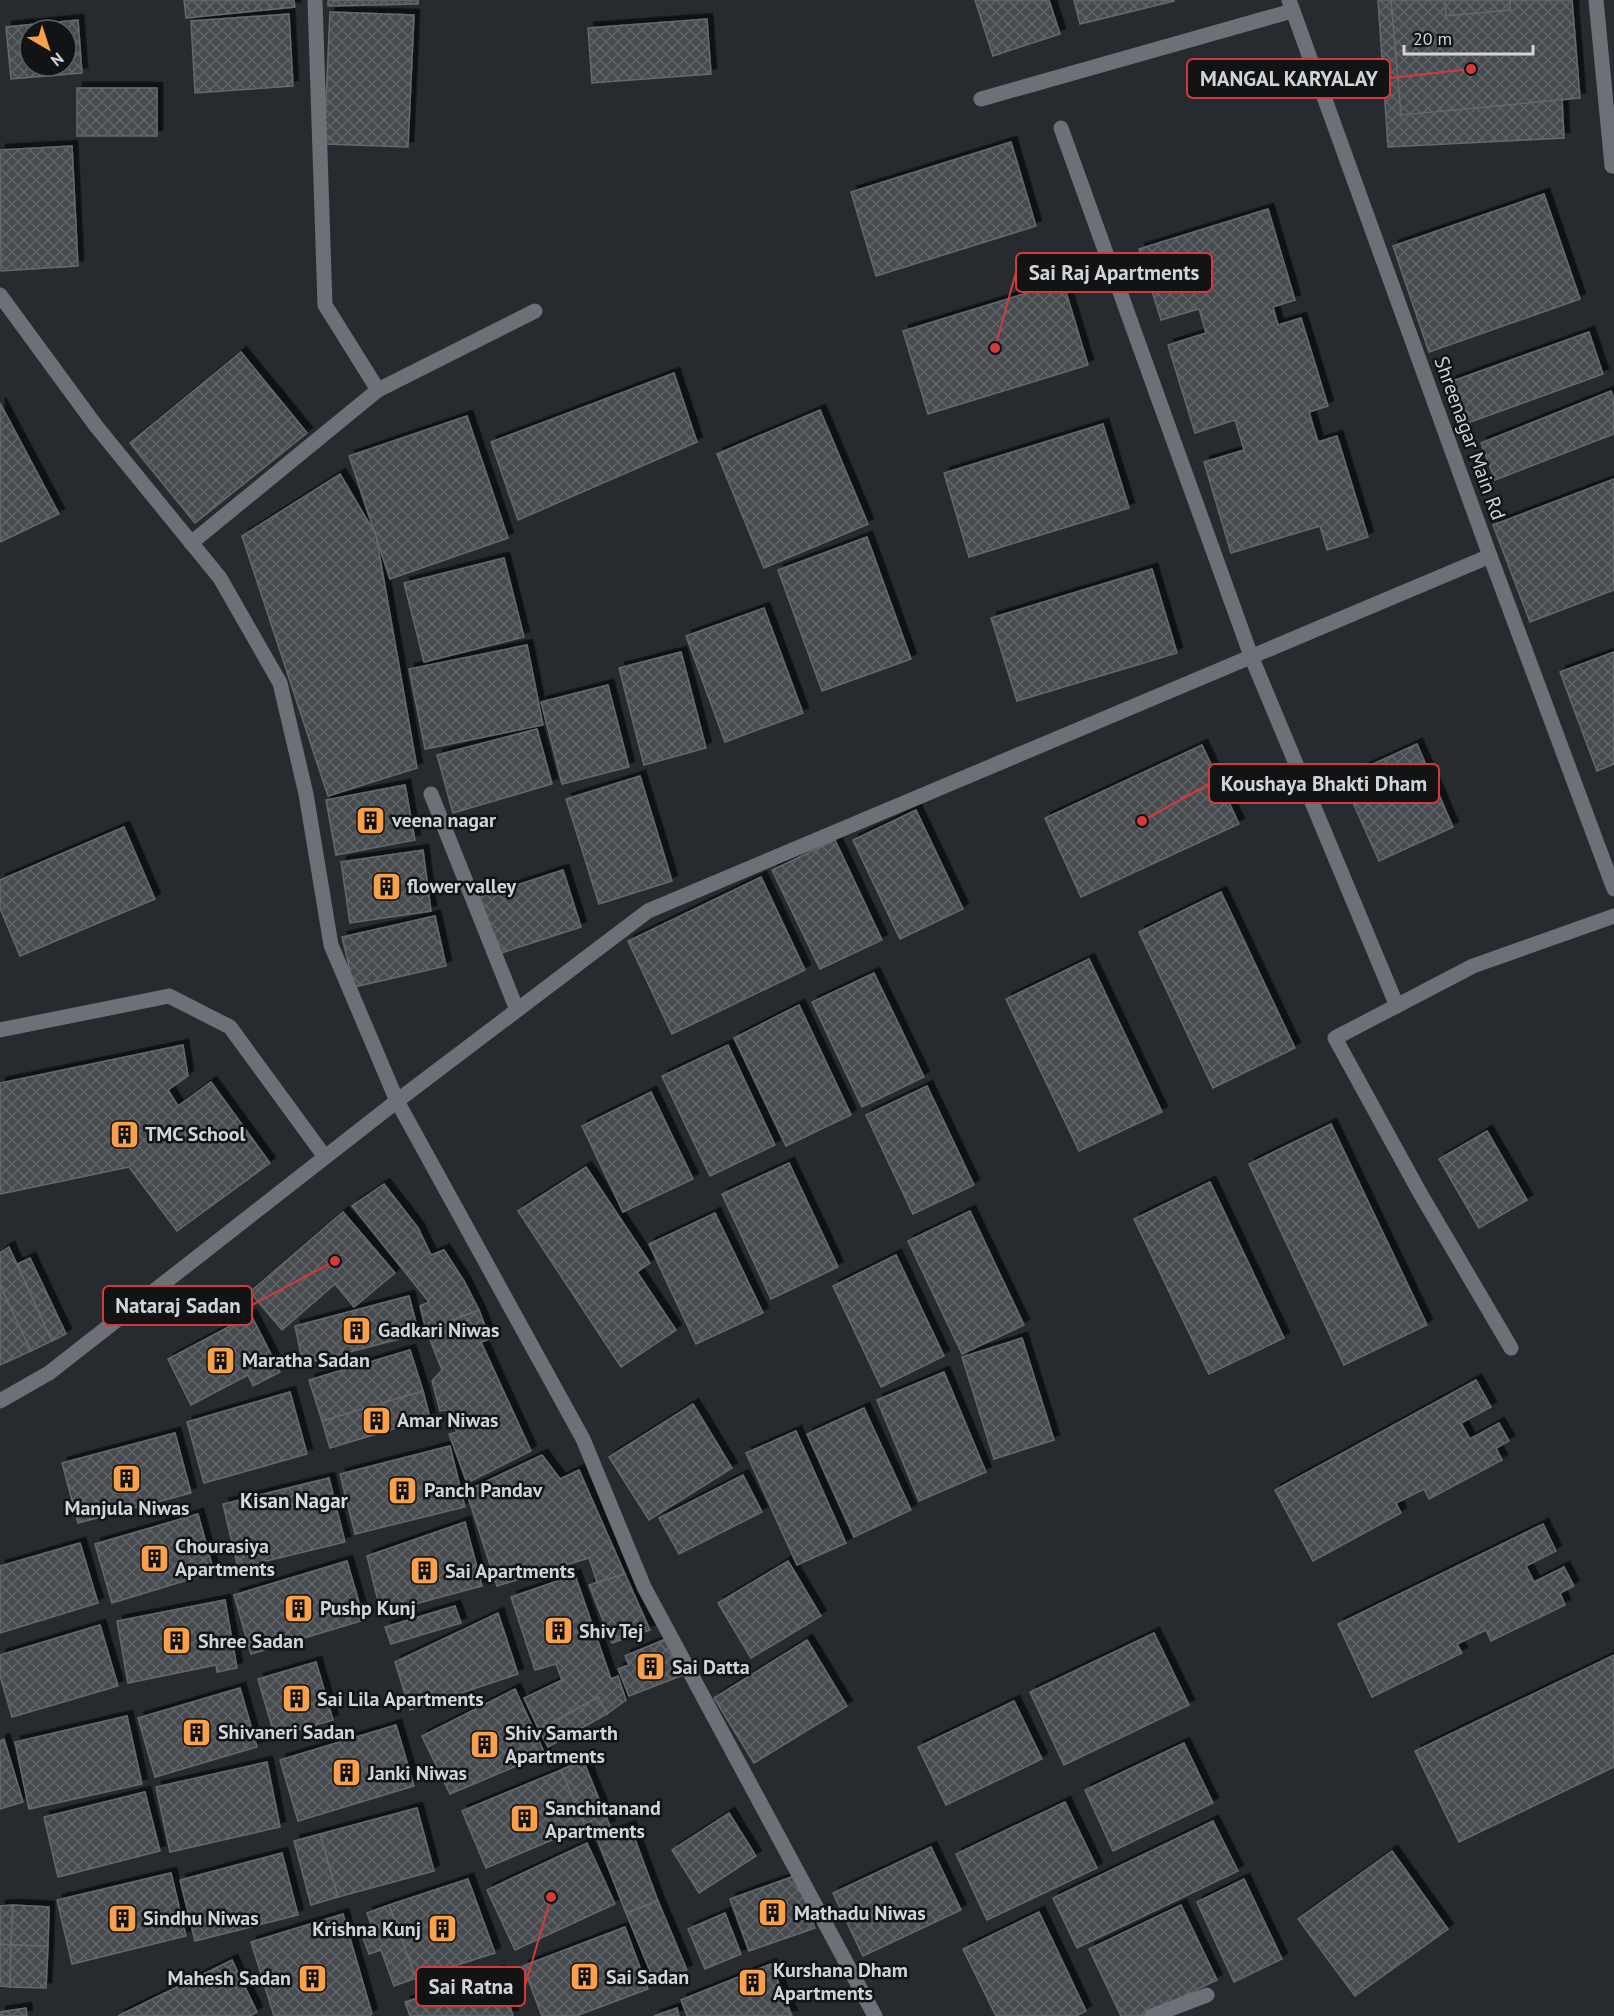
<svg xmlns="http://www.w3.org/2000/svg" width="1614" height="2016" viewBox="0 0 1614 2016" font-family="'PT Sans',sans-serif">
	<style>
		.building { fill: url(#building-cross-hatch); stroke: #63696e; stroke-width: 1.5; fill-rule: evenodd; filter: url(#shadow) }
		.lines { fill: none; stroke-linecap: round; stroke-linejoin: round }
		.minor { stroke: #6b7176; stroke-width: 15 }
		.tertiary { stroke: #6b7176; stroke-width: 15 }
		.labels { text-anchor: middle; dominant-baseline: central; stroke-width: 5; stroke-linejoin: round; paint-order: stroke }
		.street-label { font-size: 20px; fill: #d2d5d8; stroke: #111315 }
		.poi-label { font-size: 20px; font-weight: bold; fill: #d2d5d8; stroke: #111315; text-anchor: start }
		.neighbourhood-label { font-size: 21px; font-weight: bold; fill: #d5dce1; stroke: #111315 }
		.leader { fill: none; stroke: #d6393a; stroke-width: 2 }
		.callout-dot { fill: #d6393a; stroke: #111315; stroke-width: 2 }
		.callout { fill: #111315; stroke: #d6393a; stroke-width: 2 }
		.callout-label { font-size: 21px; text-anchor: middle; font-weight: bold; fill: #d2d5d8 }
	</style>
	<defs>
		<pattern id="building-cross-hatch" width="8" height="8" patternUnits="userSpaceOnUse" patternTransform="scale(1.5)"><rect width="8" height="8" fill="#464c50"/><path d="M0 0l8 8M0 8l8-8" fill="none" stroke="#606568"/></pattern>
		<filter id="shadow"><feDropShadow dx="5.5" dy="-5.5" stdDeviation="0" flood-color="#0009"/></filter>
	</defs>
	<rect width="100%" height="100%" fill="#262b2f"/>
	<!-- building -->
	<g class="building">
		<polygon points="184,0 294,0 295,7 186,18"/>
		<polygon points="328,0 418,0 418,4 328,6"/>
		<polygon points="975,0 1049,0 1060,34 993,56"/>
		<polygon points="1074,0 1173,0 1174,1 1080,24"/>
		<polygon points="1378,0 1557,0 1564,138 1388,147"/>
		<polygon points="1391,0 1445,0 1446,16 1510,10 1510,0 1572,0 1580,98 1401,115"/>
		<polygon points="330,12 414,15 408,147 324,144"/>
		<polygon points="289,14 293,86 195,93 191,21"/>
		<polygon points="707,19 711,74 592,83 588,28"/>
		<path d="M78,20L82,73L11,79L6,27ZM30,30H66V66H30Z"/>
		<rect x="77" y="88" width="80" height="48"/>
		<polygon points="1011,142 1036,226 876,276 851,192"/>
		<polygon points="72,146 78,266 1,271 0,150"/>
		<polygon points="1544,194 1580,299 1429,352 1393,246"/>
		<polygon points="1268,209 1295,300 1273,307 1278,325 1301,318 1328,406 1309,412 1318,442 1337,436 1368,537 1327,550 1320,526 1231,553 1204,462 1244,450 1235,420 1195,433 1168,345 1206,333 1199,309 1161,320 1139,249"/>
		<polygon points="1063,282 1088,365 928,414 903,331"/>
		<polygon points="1589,332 1603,374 1465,424 1450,382"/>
		<polygon points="241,352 307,433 195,523 130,443"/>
		<polygon points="674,373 697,442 518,520 491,442"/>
		<polygon points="1611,391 1614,399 1614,434 1495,480 1481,443"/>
		<polygon points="0,403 59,514 0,542"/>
		<polygon points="820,410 868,524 764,568 717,454"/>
		<polygon points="467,416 508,538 390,579 349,456"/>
		<polygon points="1103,424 1129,508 969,557 944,473"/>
		<polygon points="340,474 376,535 417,768 328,796 242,536"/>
		<polygon points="1614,479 1614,590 1530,622 1493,525"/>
		<polygon points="867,537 911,659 822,691 778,570"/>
		<polygon points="504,558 524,637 424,662 404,583"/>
		<polygon points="1152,569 1177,653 1017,701 991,618"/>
		<polygon points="764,608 803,713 725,742 686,636"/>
		<polygon points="527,645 543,725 425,749 409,669"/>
		<polygon points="681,652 706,748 644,765 619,668"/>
		<polygon points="1614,652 1614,764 1597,771 1560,672"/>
		<polygon points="608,685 629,767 562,784 541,702"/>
		<polygon points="537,729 552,784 453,813 437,755"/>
		<polygon points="1417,744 1453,827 1379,861 1342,778"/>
		<polygon points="1202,745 1239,824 1081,897 1045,818"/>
		<polygon points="640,776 672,881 599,904 566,799"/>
		<polygon points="405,785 415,840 336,855 326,800"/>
		<polygon points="916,810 963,909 900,939 853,840"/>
		<polygon points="124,827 155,899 20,956 0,908 0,880"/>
		<polygon points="835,840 882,940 820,969 772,870"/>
		<polygon points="423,850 431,911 350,923 341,862"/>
		<polygon points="563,870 581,927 492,956 474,899"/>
		<polygon points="761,877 805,970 672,1034 628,941"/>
		<polygon points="1221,892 1295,1048 1213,1088 1139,932"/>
		<polygon points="435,916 446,966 354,987 342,937"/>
		<polygon points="1089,959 1162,1112 1079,1151 1006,999"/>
		<polygon points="874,973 924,1077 862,1107 812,1002"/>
		<polygon points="799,1005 851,1115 786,1146 734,1038"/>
		<polygon points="183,1045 188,1076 168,1090 178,1106 211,1082 270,1163 177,1231 129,1167 0,1194 0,1083"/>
		<polygon points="728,1045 775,1145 710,1176 662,1076"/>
		<polygon points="927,1086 974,1185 913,1214 866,1115"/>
		<polygon points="651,1092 693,1179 623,1212 582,1126"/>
		<polygon points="1331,1124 1427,1325 1344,1365 1249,1164"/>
		<polygon points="1487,1131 1527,1200 1479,1228 1439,1159"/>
		<polygon points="789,1163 838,1267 771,1299 722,1194"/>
		<polygon points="586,1167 650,1263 637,1272 676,1330 621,1367 518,1211"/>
		<polygon points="1210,1182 1284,1338 1209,1374 1134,1219"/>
		<polygon points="384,1184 418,1228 431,1255 444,1250 464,1281 479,1310 426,1330 420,1306 429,1302 352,1206"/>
		<polygon points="970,1211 1024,1325 962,1354 908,1241"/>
		<polygon points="343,1212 395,1273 354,1307 335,1284 282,1330 250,1292"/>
		<polygon points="715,1213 763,1313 696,1344 649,1244"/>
		<polygon points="9,1247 52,1341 31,1351 0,1285 0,1253"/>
		<polygon points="896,1255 944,1356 881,1387 833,1286"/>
		<polygon points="30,1258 66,1334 52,1341 17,1264"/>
		<polygon points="0,1285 31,1351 0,1365"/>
		<polygon points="409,1296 419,1334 303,1364 295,1326"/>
		<polygon points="479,1310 490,1339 481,1342 531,1451 467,1483 449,1434 457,1432 446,1410 440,1411 432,1381 442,1370 426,1330"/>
		<polygon points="251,1315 280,1372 253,1386 248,1375 191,1405 168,1359"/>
		<polygon points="1022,1338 1054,1440 994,1459 962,1357"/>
		<polygon points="410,1350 423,1391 322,1421 309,1380"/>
		<polygon points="944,1372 986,1472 919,1501 877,1400"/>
		<polygon points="1476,1380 1491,1407 1461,1423 1470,1439 1499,1423 1509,1441 1496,1448 1502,1460 1429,1499 1424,1489 1396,1503 1401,1513 1313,1561 1275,1490"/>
		<polygon points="423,1391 430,1418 330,1448 322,1421"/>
		<polygon points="290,1392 307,1454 204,1483 187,1422"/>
		<polygon points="693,1404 732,1468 649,1520 609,1457"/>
		<polygon points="864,1408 911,1510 854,1537 807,1434"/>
		<polygon points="796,1431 846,1543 797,1565 746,1453"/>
		<polygon points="175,1433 191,1493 78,1523 62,1463"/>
		<polygon points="450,1446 465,1507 355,1534 340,1474"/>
		<polygon points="542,1455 560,1479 579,1470 625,1574 597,1582 589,1558 497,1586 466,1491"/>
		<polygon points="743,1475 762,1512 679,1554 659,1518"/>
		<polygon points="329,1478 345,1542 238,1568 223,1504"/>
		<polygon points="198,1514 214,1572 112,1603 95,1544"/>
		<polygon points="465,1522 482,1586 381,1613 367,1556"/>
		<polygon points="1543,1524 1556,1551 1526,1566 1534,1582 1564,1567 1574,1586 1560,1593 1565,1605 1491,1641 1486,1630 1457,1644 1462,1653 1372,1697 1338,1624"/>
		<polygon points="80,1543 98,1603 0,1633 0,1566"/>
		<polygon points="347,1561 364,1620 251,1654 234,1595"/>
		<polygon points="788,1561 821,1616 751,1658 718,1603"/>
		<polygon points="625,1574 650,1630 612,1643 589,1585"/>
		<polygon points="575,1575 611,1679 618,1676 626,1700 607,1714 598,1697 539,1730 524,1698 562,1680 556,1664 535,1670 511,1597"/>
		<polygon points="225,1600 237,1668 217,1672 216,1665 128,1683 117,1621"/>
		<polygon points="455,1606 461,1623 391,1644 385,1627"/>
		<polygon points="498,1613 518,1674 410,1710 395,1662"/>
		<polygon points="100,1625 118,1686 12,1717 0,1676 0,1655"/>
		<polygon points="1154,1633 1189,1705 1064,1765 1030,1692"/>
		<polygon points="668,1638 683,1675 629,1696 618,1669 629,1665 625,1656"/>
		<polygon points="807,1640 847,1706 754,1763 714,1698"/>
		<polygon points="1614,1655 1614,1767 1459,1842 1415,1751"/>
		<polygon points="316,1662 333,1720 275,1737 258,1679"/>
		<polygon points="240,1688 257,1747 155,1777 138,1718"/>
		<polygon points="515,1689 545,1754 450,1794 422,1736"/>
		<polygon points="598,1697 607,1714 548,1747 539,1730"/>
		<polygon points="1014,1701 1042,1759 946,1805 918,1747"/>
		<polygon points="127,1716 142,1784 29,1809 15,1742"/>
		<polygon points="396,1725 414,1786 298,1821 280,1760"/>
		<polygon points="4,1739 23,1802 0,1809 0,1741"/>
		<polygon points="1184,1743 1213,1803 1113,1851 1085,1790"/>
		<polygon points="583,1760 610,1826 588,1835 561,1770"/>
		<polygon points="267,1762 280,1827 170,1852 156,1787"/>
		<polygon points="561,1770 585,1826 486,1868 462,1811"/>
		<polygon points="145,1792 160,1851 58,1877 44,1817"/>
		<polygon points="1065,1802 1097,1868 987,1920 956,1854"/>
		<polygon points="417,1808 434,1871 338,1897 320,1834"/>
		<polygon points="729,1813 756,1856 699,1893 672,1850"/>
		<polygon points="1213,1821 1238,1871 1077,1948 1053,1898"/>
		<polygon points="630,1826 658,1901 626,1913 597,1839"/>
		<polygon points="320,1834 338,1897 311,1905 294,1841"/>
		<polygon points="587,1843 615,1904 515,1950 487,1890"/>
		<polygon points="931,1847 961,1910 863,1956 833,1893"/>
		<polygon points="1392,1851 1448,1929 1355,1996 1298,1919"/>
		<polygon points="282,1853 298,1915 195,1941 180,1880"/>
		<polygon points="171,1873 186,1936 72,1964 57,1900"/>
		<polygon points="797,1875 815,1928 749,1951 730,1899"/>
		<polygon points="468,1879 495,1953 416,1978 389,1905"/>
		<polygon points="1244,1879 1282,1959 1234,1982 1197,1902"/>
		<polygon points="658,1901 687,1970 655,1983 626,1913"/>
		<polygon points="13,1905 11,1945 0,1944 0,1906"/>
		<polygon points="13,1905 49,1907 48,1946 11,1945"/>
		<polygon points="389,1905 416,1978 394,1986 381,1950 369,1954 362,1935 373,1930 367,1913"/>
		<polygon points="1181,1905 1217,1980 1142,2016 1121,2016 1089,1949"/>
		<polygon points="1039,1912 1086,2011 1076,2016 996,2016 963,1949"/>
		<polygon points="725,1913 741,1954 705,1969 688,1929"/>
		<polygon points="343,1914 372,2014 369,2016 274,2016 251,1942"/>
		<polygon points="625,1927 648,1989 576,2016 542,2016 523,1966"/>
		<polygon points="0,1944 11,1945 10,1987 0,1986"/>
		<polygon points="11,1945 48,1946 46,1988 10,1987"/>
		<polygon points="232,1960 257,2012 250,2016 118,2016"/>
		<polygon points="771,1964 792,2016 687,2016 681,2000"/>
		<polygon points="499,1971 513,2016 410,2016 405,2002"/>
		<polygon points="26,2008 27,2016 0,2016 0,2012"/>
		<polygon points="677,2008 679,2016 654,2016"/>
	</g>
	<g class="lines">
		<!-- minor -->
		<g class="minor">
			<polyline points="315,0 325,305 378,390"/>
			<polyline points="1596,0 1612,166 1614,166"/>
			<polyline points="981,99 1292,11"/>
			<polyline points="1061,128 1251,656 1397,1006"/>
			<polyline points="0,295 96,426 220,578 280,683 306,794 331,945 397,1101 583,1439 644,1587 875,2016"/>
			<polyline points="191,543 378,390 535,311"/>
			<polyline points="431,794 517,1010"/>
			<polyline points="0,1030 169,996 230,1027 325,1157"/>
			<polyline points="1511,1348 1420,1193 1335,1038 1473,966 1614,916"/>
			<polyline points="0,1401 49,1373 397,1101 648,911 1490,556"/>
			<polyline points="1152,2016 1207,1995"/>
		</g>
		<!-- tertiary -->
		<polyline class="tertiary" points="1289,0 1490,556 1614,889"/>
	</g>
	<!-- icons -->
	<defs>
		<symbol id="building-square" viewBox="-11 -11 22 22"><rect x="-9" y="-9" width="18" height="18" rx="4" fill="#f8a14a" stroke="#111315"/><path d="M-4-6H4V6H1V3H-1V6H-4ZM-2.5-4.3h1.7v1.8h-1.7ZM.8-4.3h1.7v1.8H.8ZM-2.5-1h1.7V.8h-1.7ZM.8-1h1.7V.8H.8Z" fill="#111"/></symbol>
	</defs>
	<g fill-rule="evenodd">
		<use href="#building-square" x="354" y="804" width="33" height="33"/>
		<use href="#building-square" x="370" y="870" width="33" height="33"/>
		<use href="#building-square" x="108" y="1118" width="33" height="33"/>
		<use href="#building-square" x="340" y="1314" width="33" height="33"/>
		<use href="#building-square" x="204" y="1344" width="33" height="33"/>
		<use href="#building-square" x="360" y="1404" width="33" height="33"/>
		<use href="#building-square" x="110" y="1462" width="33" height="33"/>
		<use href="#building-square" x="386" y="1474" width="33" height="33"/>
		<use href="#building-square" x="138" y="1542" width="33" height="33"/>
		<use href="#building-square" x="408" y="1554" width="33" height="33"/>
		<use href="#building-square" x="282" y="1592" width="33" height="33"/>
		<use href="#building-square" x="542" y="1614" width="33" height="33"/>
		<use href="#building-square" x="160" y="1624" width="33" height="33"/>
		<use href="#building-square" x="634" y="1650" width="33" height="33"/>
		<use href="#building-square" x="280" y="1682" width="33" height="33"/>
		<use href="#building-square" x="180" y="1716" width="33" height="33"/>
		<use href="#building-square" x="468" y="1728" width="33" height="33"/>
		<use href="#building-square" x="330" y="1756" width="33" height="33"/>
		<use href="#building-square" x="508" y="1802" width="33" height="33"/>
		<use href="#building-square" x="756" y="1896" width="33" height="33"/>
		<use href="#building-square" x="106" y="1902" width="33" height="33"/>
		<use href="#building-square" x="426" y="1912" width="33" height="33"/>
		<use href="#building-square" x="568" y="1960" width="33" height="33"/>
		<use href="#building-square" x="296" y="1962" width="33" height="33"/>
		<use href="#building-square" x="736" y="1966" width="33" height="33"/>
	</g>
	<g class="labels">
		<!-- street labels -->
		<g class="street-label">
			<text transform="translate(1470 438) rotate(70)">Shreenagar Main Rd</text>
		</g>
		<!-- poi labels -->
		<g class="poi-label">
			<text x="392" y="820">veena nagar</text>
			<text x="407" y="886">flower valley</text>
			<text x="145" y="1134">TMC School</text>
			<text x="378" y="1330">Gadkari Niwas</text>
			<text x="242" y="1360">Maratha Sadan</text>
			<text x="397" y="1420">Amar Niwas</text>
			<text x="424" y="1490">Panch Pandav</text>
			<text x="127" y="1508" text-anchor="middle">Manjula Niwas</text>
			<text x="175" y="1546">Chourasiya<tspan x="175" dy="23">Apartments</tspan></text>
			<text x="445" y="1571">Sai Apartments</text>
			<text x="320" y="1608">Pushp Kunj</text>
			<text x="579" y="1631">Shiv Tej</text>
			<text x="198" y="1641">Shree Sadan</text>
			<text x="672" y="1667">Sai Datta</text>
			<text x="317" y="1699">Sai Lila Apartments</text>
			<text x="218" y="1732">Shivaneri Sadan</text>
			<text x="505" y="1733">Shiv Samarth<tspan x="505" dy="23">Apartments</tspan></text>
			<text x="368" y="1773">Janki Niwas</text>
			<text x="545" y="1808">Sanchitanand<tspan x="545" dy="23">Apartments</tspan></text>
			<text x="794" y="1913">Mathadu Niwas</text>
			<text x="143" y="1918">Sindhu Niwas</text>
			<text x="421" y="1929" text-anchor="end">Krishna Kunj</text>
			<text x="773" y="1970">Kurshana Dham<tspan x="773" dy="23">Apartments</tspan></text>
			<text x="606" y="1977">Sai Sadan</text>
			<text x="291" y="1978" text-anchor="end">Mahesh Sadan</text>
		</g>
		<!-- neighbourhood labels -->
		<g class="neighbourhood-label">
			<text x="294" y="1500">Kisan Nagar</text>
		</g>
	</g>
	<!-- callouts -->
	<path class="leader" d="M1471 69L1390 78M995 348L1016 272M1142 821L1209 784M335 1261L252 1305M551 1897L525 1986"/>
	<g class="callout-dot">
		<circle cx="1471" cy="69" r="6"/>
		<circle cx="995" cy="348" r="6"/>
		<circle cx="1142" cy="821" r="6"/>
		<circle cx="335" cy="1261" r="6"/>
		<circle cx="551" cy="1897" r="6"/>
	</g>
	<g class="callout">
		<rect x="1187" y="59" width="203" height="39" rx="6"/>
		<rect x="1016" y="253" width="196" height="39" rx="6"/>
		<rect x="1209" y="764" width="230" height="39" rx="6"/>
		<rect x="103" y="1286" width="149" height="39" rx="6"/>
		<rect x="416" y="1967" width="109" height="39" rx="6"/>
	</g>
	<g class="callout-label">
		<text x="1289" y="86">MANGAL KARYALAY</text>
		<text x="1114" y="280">Sai Raj Apartments</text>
		<text x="1324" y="791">Koushaya Bhakti Dham</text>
		<text x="178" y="1313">Nataraj Sadan</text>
		<text x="471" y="1994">Sai Ratna</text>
	</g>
	<!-- north arrow -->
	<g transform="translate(48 48) rotate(141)"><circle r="28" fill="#111315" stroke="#5e6163" stroke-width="1.5"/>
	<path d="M0-4.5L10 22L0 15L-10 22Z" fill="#f8a14a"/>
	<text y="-9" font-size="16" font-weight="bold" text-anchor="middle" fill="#d2d5d8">N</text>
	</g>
	<!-- scale -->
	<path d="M1404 45v9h129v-9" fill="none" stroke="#d2d5d8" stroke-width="3"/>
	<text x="1413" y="45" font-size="18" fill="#d2d5d8" stroke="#111315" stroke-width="4.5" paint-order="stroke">20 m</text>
</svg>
